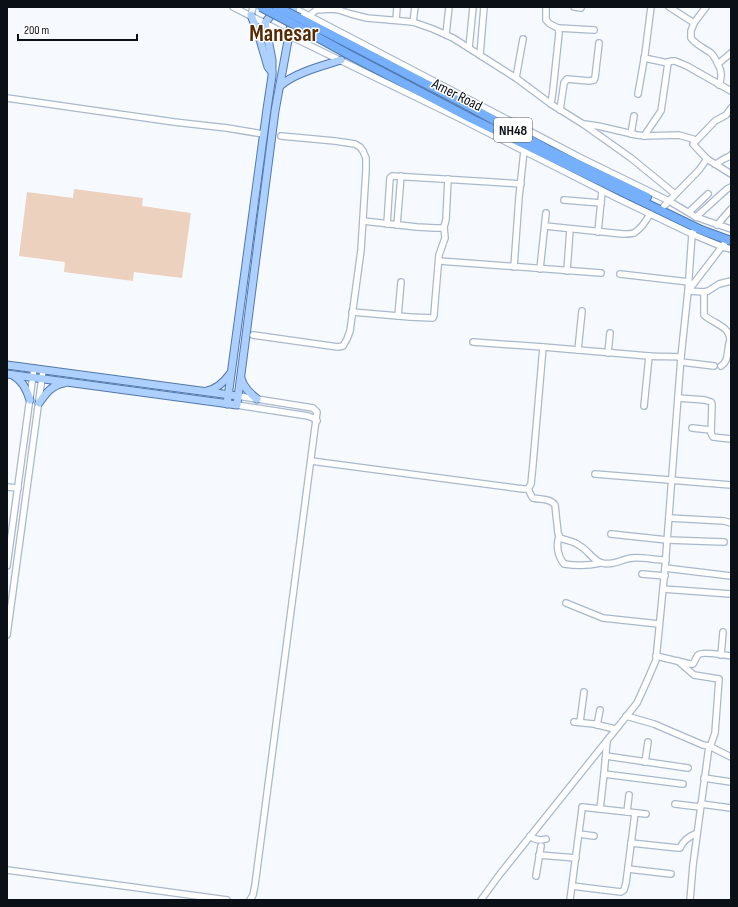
<svg xmlns="http://www.w3.org/2000/svg" width="738" height="907" viewBox="0 0 738 907" font-family="'Sofia Sans Condensed',sans-serif">
	<style>
		.green { fill: #ecd1bf }
		.lines { fill: none; stroke-linecap: round; stroke-linejoin: round }
		.minor-casing { stroke: #a9b8cb; stroke-width: 8 }
		.major-casing { stroke: #5178ac; stroke-width: 9 }
		.highway-casing { stroke: #5178ac; stroke-width: 10 }
		.minor { stroke: #fff; stroke-width: 5.5 }
		.major { stroke: #add0fe; stroke-width: 7 }
		.highway { stroke: #76b0fd; stroke-width: 8 }
		.highway-bridge-casing { stroke: #5178ac; stroke-width: 10; stroke-linecap: butt }
		.highway-bridge { stroke: #76b0fd; stroke-width: 8 }
		.labels { text-anchor: middle; dominant-baseline: central; stroke-width: 3; stroke-linejoin: round; paint-order: stroke }
		.shield { fill: #fff; stroke: #54585d; stroke-width: 1 }
		.shield-label { font-size: 14px; font-weight: bold; fill: #0b1017 }
		.street-label { font-size: 15px; fill: #0b1017; stroke: #fff }
		.town-label { font-size: 23px; font-weight: bold; fill: #552902; stroke: #fff }
	</style>
	<rect width="100%" height="100%" fill="#f6f9fd"/>
	<!-- green -->
	<polygon class="green" points="74,189 143,198 142,206 191,213 182,278 134,272 133,281 64,272 65,262 19,256 27,192 73,198"/>
	<g class="lines">
		<defs>
			<g id="minor">
				<polyline points="233,7 288,35 459,118 619,199 692,234 723,247 731,249"/>
				<polyline points="292,7 581,158 669,201 696,217 713,223 731,229"/>
				<polyline points="546,7 546,20 550,24 558,28 559,33 553,90 551,104"/>
				<polyline points="574,7 581,8"/>
				<polyline points="669,7 694,23 706,7"/>
				<polyline points="251,15 253,7"/>
				<polyline points="309,16 316,10 333,9 339,10 351,14 367,18 413,22 433,29 453,38 516,78 551,104 583,124 631,158 675,194"/>
				<polyline points="396,20 397,7"/>
				<polyline points="413,22 415,7"/>
				<path d="M694,23L691,31V38C696,45 704,48 711,53C714,56 716,60 718,64C722,72 722,77 719,85"/>
				<polyline points="558,28 594,30"/>
				<polyline points="446,34 449,7"/>
				<polyline points="469,48 473,7"/>
				<polyline points="480,55 484,7"/>
				<polyline points="644,58 668,63 661,111 644,136"/>
				<polyline points="668,62 672,61 675,61 687,66 731,91"/>
				<polyline points="718,64 731,53"/>
				<polyline points="516,78 523,39"/>
				<polyline points="638,94 645,54 651,7"/>
				<polyline points="7,98 174,122 227,128 263,134"/>
				<polyline points="731,108 726,115 715,121 693,144 707,159 731,174"/>
				<polyline points="560,110 564,83 567,79 589,81 594,80 595,78 599,43"/>
				<polyline points="584,124 598,126 637,135 644,136 679,135 696,140"/>
				<polyline points="631,134 634,116"/>
				<path d="M715,164C719,163 721,160 724,159C727,157 728,158 731,155"/>
				<polyline points="564,200 601,203"/>
				<polyline points="664,206 699,170 707,159"/>
				<polyline points="689,212 708,194"/>
				<polyline points="696,217 727,189 731,187"/>
				<polyline points="363,221 417,227 435,228 443,228 445,224 446,219 448,179"/>
				<polyline points="387,224 390,178 392,176 492,182 521,184"/>
				<polyline points="397,225 401,176"/>
				<polyline points="717,225 731,209"/>
				<path d="M545,226L623,234C627,234 631,234 634,233C641,229 646,221 650,214"/>
				<polyline points="694,231 692,234 688,291 704,292 708,291 719,284 731,281"/>
				<polyline points="598,232 602,191"/>
				<polyline points="439,261 601,273"/>
				<polyline points="514,267 519,197 524,151"/>
				<polyline points="540,269 546,213"/>
				<polyline points="567,271 570,229"/>
				<polyline points="620,274 689,282"/>
				<path d="M704,292V315C712,323 730,326 730,340C729,343 728,347 728,350C727,357 727,362 721,366"/>
				<polyline points="352,312 410,317 433,318 434,315 435,302 439,255 445,238 444,227"/>
				<polyline points="398,316 401,282"/>
				<polyline points="253,335 338,347 343,346 347,339 350,331 361,250 366,170 366,158 363,151 360,147 355,144 335,141 281,136"/>
				<path d="M473,342L543,347L649,356C659,357 670,356 681,357"/>
				<polyline points="578,350 582,311"/>
				<polyline points="608,353 610,333"/>
				<polyline points="681,362 714,366"/>
				<polyline points="238,396 313,408 317,412 255,885 253,895 250,900"/>
				<polyline points="678,398 705,400 711,402 712,404 711,433 713,437 731,439"/>
				<polyline points="237,405 308,416 313,418 317,421"/>
				<polyline points="644,406 649,356"/>
				<polyline points="692,428 711,430"/>
				<polyline points="311,461 523,489 528,489 531,484 533,464 543,347"/>
				<polyline points="595,474 731,485"/>
				<polyline points="7,487 18,488"/>
				<path d="M528,489L532,497L533,498C541,500 550,498 555,505L558,533L560,538C567,541 574,541 580,546C588,550 593,561 602,563C613,566 622,559 632,558C642,557 656,560 666,560"/>
				<polyline points="669,518 724,521 731,523"/>
				<polyline points="611,534 667,540 724,542"/>
				<path d="M559,536C556,546 557,555 564,564C577,566 588,566 600,563"/>
				<polyline points="7,566 34,368"/>
				<polyline points="665,568 731,576"/>
				<polyline points="642,574 665,576"/>
				<polyline points="663,589 731,594"/>
				<polyline points="566,603 603,618 659,624"/>
				<polyline points="7,635 43,370"/>
				<polyline points="721,655 723,632"/>
				<path d="M656,656L690,664H693C695,661 696,657 698,655C702,651 725,655 731,656"/>
				<polyline points="678,661 694,675 719,679 715,733 710,747"/>
				<polyline points="626,716 654,724 703,745 709,746 693,865 690,900"/>
				<polyline points="574,722 594,724 615,729"/>
				<polyline points="580,722 584,692"/>
				<polyline points="597,725 600,710"/>
				<polyline points="709,746 731,757"/>
				<polyline points="606,756 688,768"/>
				<polyline points="645,762 648,742"/>
				<polyline points="604,774 683,784"/>
				<polyline points="704,778 731,782"/>
				<polyline points="675,804 700,807"/>
				<polyline points="701,804 731,808"/>
				<polyline points="600,809 646,814"/>
				<polyline points="627,812 629,795"/>
				<polyline points="579,834 594,836"/>
				<path d="M530,836C535,840 540,841 546,839"/>
				<path d="M631,843L678,848H680C683,840 690,836 697,833"/>
				<polyline points="539,855 576,858"/>
				<polyline points="628,869 671,874"/>
				<polyline points="7,870 227,900"/>
				<polyline points="536,876 541,846"/>
				<polyline points="572,886 621,892 624,890 626,883 635,813"/>
				<polyline points="481,900 500,874 637,703 647,681 656,660 665,568 681,357 688,291 727,240"/>
				<polyline points="570,900 582,809 582,807 600,809 604,774 607,741"/>
			</g>
			<g id="major">
				<polyline points="251,15 258,33 268,67 272,72"/>
				<path d="M280,86C294,73 322,66 341,60"/>
				<polyline points="7,365 238,396"/>
				<polyline points="7,374 237,405 275,111 294,8"/>
				<path d="M14,376C23,381 27,390 30,400"/>
				<path d="M241,378C243,387 250,393 257,399"/>
				<path d="M207,391C217,389 224,382 230,374"/>
				<path d="M39,403C46,393 52,385 64,383"/>
				<polyline points="227,404 267,109 272,76 272,60 265,23 275,10"/>
			</g>
			<g id="highway">
				<polyline points="299,18 461,102 549,150 647,197"/>
				<polyline points="297,26 348,54 470,118 701,230 731,241"/>
			</g>
		</defs>
		<!-- minor casing -->
		<use href="#minor" class="minor-casing"/>
		<!-- major casing -->
		<use href="#major" class="major-casing"/>
		<!-- highway casing -->
		<use href="#highway" class="highway-casing"/>
		<!-- minor -->
		<use href="#minor" class="minor"/>
		<!-- major -->
		<use href="#major" class="major"/>
		<!-- highway -->
		<use href="#highway" class="highway"/>
		<defs>
			<g id="highway-bridge">
				<polyline points="261,7 297,26"/>
				<polyline points="277,7 299,18"/>
			</g>
		</defs>
		<!-- highway-bridge casing -->
		<use href="#highway-bridge" class="highway-bridge-casing"/>
		<!-- highway-bridge -->
		<use href="#highway-bridge" class="highway-bridge"/>
	</g>
	<g class="labels">
		<!-- shield labels -->
		<rect class="shield" x="494" y="118" width="38" height="24" rx="3"/>
		<g class="shield-label">
			<text x="513" y="130">NH48</text>
		</g>
		<!-- street labels -->
		<g class="street-label">
			<text transform="translate(457 95) rotate(27)">Amer Road</text>
		</g>
		<!-- town labels -->
		<g class="town-label">
			<text x="284" y="34">Manesar</text>
		</g>
	</g>
	<!-- border -->
	<rect width="738" height="907" fill="none" stroke="#0b1017" stroke-width="16"/>
	<!-- scale -->
	<path d="M18 34v6h119v-6" fill="none" stroke="#0b1017" stroke-width="2"/>
	<text x="24" y="34" font-size="12" fill="#0b1017" stroke="#ffffff" stroke-width="3" paint-order="stroke">200 m</text>
</svg>
